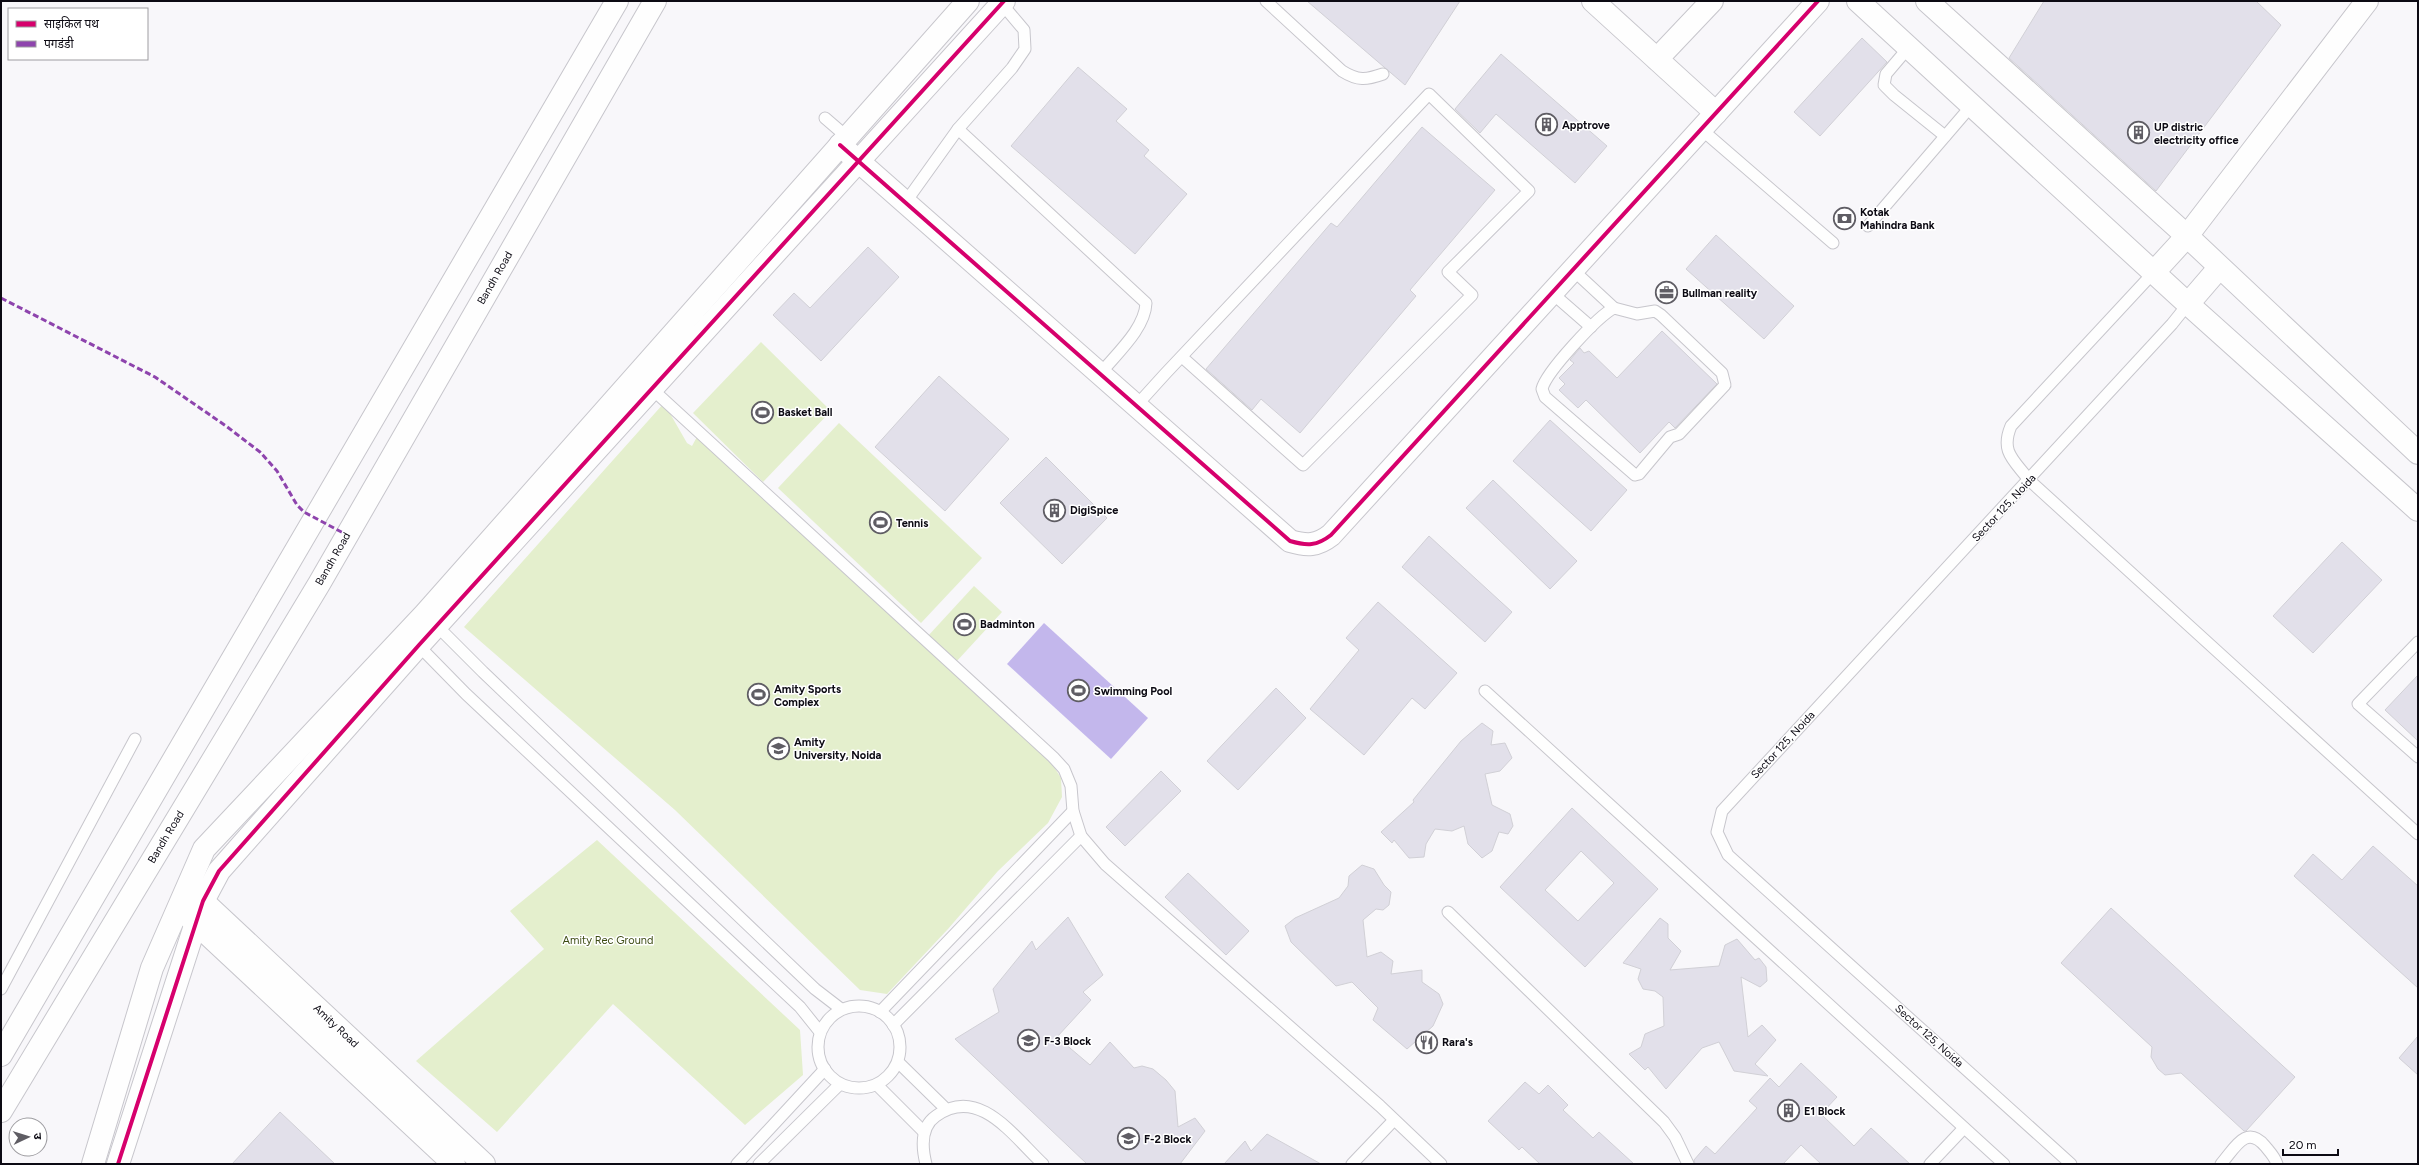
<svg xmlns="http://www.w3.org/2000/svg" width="2419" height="1165" viewBox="0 0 2419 1165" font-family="Figtree,'Noto Sans Devanagari',sans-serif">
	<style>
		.green { fill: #e4efcd }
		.water { fill: #c3b7ec }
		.building { fill: #e2e0ea; stroke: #d1d0d6; fill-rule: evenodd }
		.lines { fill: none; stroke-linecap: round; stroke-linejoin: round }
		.service-casing { stroke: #c7c6cc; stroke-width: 13 }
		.minor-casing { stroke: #c7c6cc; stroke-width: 24 }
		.tertiary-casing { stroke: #c7c6cc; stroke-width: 24 }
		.secondary-casing { stroke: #c7c6cc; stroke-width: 24 }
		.service { stroke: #fefefe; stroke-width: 11 }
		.minor { stroke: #fefefe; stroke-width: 22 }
		.tertiary { stroke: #fefefe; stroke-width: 22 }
		.secondary { stroke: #fefefe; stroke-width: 22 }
		.quiet { stroke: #8e44ad; stroke-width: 3; stroke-dasharray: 6 3; stroke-linecap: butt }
		.cycleway-casing { stroke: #fff; stroke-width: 6 }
		.cycleway { stroke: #d6006c; stroke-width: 4 }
		.labels { text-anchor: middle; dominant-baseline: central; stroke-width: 3; stroke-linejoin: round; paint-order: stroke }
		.poi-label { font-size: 11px; font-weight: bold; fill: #0c0a13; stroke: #fff; text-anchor: start }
		.street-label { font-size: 11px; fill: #0c0a13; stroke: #fff }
		.park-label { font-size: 11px; fill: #3c4b12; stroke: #fff }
	</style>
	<rect width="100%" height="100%" fill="#f8f7fa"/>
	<!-- green -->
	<g class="green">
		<polygon points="761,342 831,411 763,482 693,413"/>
		<polygon points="664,403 687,443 692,446 698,435 854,582 1051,762 1061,778 1062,797 1048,823 998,871 948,929 887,994 860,990 675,810 464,627"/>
		<polygon points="839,423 982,558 921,623 778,488"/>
		<polygon points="974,586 1002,612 956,662 928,636"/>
		<polygon points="597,840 800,1030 803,1075 745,1125 613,1004 497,1132 416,1061 544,949 510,911"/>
	</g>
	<!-- water -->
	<polygon class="water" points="1044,623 1148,718 1111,759 1007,664"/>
	<!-- building -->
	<g class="building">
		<polygon points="1307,1 1460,1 1405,85"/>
		<polygon points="2044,1 2256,1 2281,25 2156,191 2009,58"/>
		<polygon points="1862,38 1887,62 1820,136 1794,112"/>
		<polygon points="1501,54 1607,146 1575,183 1496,114 1480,133 1455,109"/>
		<polygon points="1078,67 1127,109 1116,121 1149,150 1144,156 1187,194 1135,254 1011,146"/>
		<polygon points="1422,127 1495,190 1410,290 1416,296 1300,433 1261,399 1252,410 1206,369 1331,223 1337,227"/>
		<polygon points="1716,235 1794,306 1764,339 1686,269"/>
		<polygon points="868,247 899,277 821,361 773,315 794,293 810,308"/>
		<polygon points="1662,331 1717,384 1675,428 1669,422 1640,453 1586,400 1578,408 1559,390 1565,384 1559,378 1574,363 1570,360 1580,348 1584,353 1589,351 1617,378"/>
		<polygon points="939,376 1009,439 945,511 875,447"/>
		<polygon points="1550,420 1627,490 1591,531 1513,461"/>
		<polygon points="1046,457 1107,518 1062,564 1000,503"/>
		<polygon points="1493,480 1577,561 1550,589 1466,508"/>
		<polygon points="1429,536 1512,612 1485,642 1402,567"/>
		<polygon points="2342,542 2382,580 2313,653 2273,616"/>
		<polygon points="1378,602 1457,673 1425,709 1412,698 1364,755 1310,709 1359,650 1346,638"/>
		<polygon points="2418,675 2418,741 2385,710"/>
		<polygon points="1276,688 1306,718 1238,790 1207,761"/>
		<polygon points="1482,723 1493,731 1491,745 1505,743 1512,758 1500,771 1485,774 1492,805 1510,814 1513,826 1508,834 1499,832 1492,851 1482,858 1468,844 1464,826 1452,831 1435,829 1426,844 1424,857 1409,858 1394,840 1392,843 1381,832 1414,802 1413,800 1461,741"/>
		<polygon points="1161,771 1181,791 1125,846 1106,827"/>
		<path d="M1572,808L1658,889L1585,967L1500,887ZM1581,851L1614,883L1578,921L1545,890Z"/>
		<polygon points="2373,846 2418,886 2418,988 2294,876 2313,854 2342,880"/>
		<polygon points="1362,865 1374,869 1384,885 1391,892 1389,905 1383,910 1376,909 1363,920 1367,957 1381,952 1393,961 1391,974 1422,970 1422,982 1439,994 1443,1004 1433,1026 1407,1049 1373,1020 1378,1008 1352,982 1336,986 1291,942 1285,926 1295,918 1339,898 1348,886 1349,876"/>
		<polygon points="1188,873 1249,931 1226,955 1165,897"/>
		<polygon points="2111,908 2295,1077 2246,1131 2244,1131 2181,1073 2165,1075 2158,1069 2151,1057 2152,1047 2061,963"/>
		<polygon points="1068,917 1103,975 1083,992 1091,1000 1057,1037 1090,1065 1110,1042 1134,1068 1142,1066 1153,1069 1166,1080 1175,1091 1178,1127 1195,1118 1205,1131 1180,1164 1087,1164 955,1039 999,1012 993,989 1032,941 1036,950"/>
		<polygon points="1660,918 1668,924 1668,938 1681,951 1670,970 1719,966 1725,945 1737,939 1755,960 1759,958 1766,967 1767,981 1760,987 1741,977 1748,1037 1762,1025 1776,1040 1755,1064 1768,1076 1734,1071 1719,1042 1702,1048 1666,1089 1648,1067 1645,1070 1629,1054 1641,1047 1645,1034 1664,1026 1663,997 1655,991 1643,989 1638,979 1641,969 1623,963"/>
		<polygon points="2418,1036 2418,1075 2399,1058"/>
		<polygon points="1801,1063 1837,1097 1821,1114 1854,1146 1871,1128 1910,1164 1821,1164 1801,1145 1783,1164 1695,1164 1694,1160 1706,1146 1715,1154 1757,1108 1749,1101 1770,1078 1779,1087"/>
		<polygon points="1525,1082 1539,1094 1548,1085 1568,1105 1563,1110 1593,1138 1599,1132 1634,1164 1540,1164 1522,1147 1519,1150 1488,1121"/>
		<polygon points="280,1112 335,1164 232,1164"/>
		<polygon points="1267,1134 1321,1164 1224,1164 1245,1141 1251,1151"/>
	</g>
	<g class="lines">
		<defs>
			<g id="service">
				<path d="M1266,1L1342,71C1358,81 1366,80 1383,74"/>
				<path d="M1002,4L1024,30L1025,49L1012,68L958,129L1146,303C1145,329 1116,354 1100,374"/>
				<polyline points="1909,47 1886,74 1884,85 1894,95 1945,136"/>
				<polyline points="825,118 847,137"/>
				<polyline points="1701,129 1833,243"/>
				<polyline points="905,203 958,129"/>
				<polyline points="1868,226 1972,105"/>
				<polyline points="1573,270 1614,308"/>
				<path d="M2155,271L2011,426C2000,452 2014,460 2029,480L2418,834"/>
				<polyline points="1552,293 1591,327"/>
				<path d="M1614,308L1637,314L1655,311L1661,315L1722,373L1725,385L1679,434L1670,437L1639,474L1635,475L1545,397L1542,389C1546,372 1598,316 1614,308Z"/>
				<polyline points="652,389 1053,757 1064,769 1071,786 1073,811 1081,836 1105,864 1380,1106 1441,1164"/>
				<polyline points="1136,406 1165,374 1429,94 1529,191 1448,272 1472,295 1303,465 1182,357"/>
				<polyline points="434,623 483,672 815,989 841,1009"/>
				<polyline points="2418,642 2358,704 2418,757"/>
				<polyline points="416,643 466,694 800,1007 820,1032"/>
				<polyline points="1485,691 2004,1164"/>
				<polyline points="1448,912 1664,1122 1675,1137 1688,1164"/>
				<polyline points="1,989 135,739"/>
				<circle cx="859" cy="1047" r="41"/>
				<polyline points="880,1012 1073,811"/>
				<polyline points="893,1025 1081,836"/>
				<polyline points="898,1062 946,1109"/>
				<polyline points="877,1085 924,1132"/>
				<polyline points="737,1164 825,1069"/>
				<polyline points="759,1164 840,1084"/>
				<path d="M926,1164C922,1148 920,1127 936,1116C979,1085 1013,1136 1043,1164"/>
				<polyline points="1352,1164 1394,1120"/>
				<polyline points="1930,1164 1964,1128"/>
				<polyline points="2071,1164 1728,855 1717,832 1722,811 2172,324 2188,304"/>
				<path d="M2221,1164C2235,1148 2246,1124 2265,1146C2270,1152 2275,1157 2277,1164"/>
			</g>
			<g id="minor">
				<polyline points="1593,1 1716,113"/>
				<polyline points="1657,59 1712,1"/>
				<path d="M840,145L1290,541C1307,546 1317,546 1331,535L1818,1"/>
				<polyline points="2155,271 2187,236 2367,1"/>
				<polyline points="2188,304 2219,268"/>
			</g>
			<g id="tertiary">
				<polyline points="1858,1 2188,304 2418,510"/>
				<polyline points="1927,1 2187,236 2418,453"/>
				<polyline points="194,893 484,1164"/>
				<polyline points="186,914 454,1164"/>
				<polyline points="93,1164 152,968 204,849 425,614 968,1"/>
				<polyline points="118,1164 203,901 219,871 419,645 1004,1"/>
			</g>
			<g id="secondary">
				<polyline points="1,1055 617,1"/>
				<polyline points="1,1111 319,584 655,1"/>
			</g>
		</defs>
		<!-- service casing -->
		<use href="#service" class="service-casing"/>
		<!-- minor casing -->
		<use href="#minor" class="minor-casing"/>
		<!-- tertiary casing -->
		<use href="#tertiary" class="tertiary-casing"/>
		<!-- secondary casing -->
		<use href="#secondary" class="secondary-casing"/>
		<!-- service -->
		<use href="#service" class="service"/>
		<!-- minor -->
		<use href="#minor" class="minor"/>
		<!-- tertiary -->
		<use href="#tertiary" class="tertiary"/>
		<!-- secondary -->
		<use href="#secondary" class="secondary"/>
		<!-- quiet -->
		<polyline class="quiet" points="1,298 155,377 226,426 260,452 277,471 297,505 304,512 347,535"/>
		<defs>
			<g id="cycleway">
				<path d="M840,145L1290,541C1307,546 1317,546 1331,535L1818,1"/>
				<polyline points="118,1164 203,901 219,871 419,645 1004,1"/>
			</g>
		</defs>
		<!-- cycleway casing -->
		<use href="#cycleway" class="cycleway-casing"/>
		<!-- cycleway -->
		<use href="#cycleway" class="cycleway"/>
	</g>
	<!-- icons -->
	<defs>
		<symbol id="building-ring" viewBox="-11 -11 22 22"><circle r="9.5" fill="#fff" stroke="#5f5d64" stroke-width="1.5"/><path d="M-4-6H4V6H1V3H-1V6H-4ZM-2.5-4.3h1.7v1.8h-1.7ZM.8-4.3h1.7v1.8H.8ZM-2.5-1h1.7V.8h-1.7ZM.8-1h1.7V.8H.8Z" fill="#5f5d64"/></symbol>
		<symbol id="bank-ring" viewBox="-11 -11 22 22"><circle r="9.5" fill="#fff" stroke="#5f5d64" stroke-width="1.5"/><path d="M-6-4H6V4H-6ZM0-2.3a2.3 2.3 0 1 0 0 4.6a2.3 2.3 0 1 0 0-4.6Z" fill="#5f5d64"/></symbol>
		<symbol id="office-ring" viewBox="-11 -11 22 22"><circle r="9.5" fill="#fff" stroke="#5f5d64" stroke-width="1.5"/><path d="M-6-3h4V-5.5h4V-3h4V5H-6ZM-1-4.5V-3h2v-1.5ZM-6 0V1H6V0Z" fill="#5f5d64"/></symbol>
		<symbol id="stadium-ring" viewBox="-11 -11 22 22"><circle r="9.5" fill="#fff" stroke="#5f5d64" stroke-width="1.5"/><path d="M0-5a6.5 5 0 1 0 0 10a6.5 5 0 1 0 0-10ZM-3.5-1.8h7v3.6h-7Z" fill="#5f5d64"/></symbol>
		<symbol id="university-ring" viewBox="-11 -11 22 22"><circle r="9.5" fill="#fff" stroke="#5f5d64" stroke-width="1.5"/><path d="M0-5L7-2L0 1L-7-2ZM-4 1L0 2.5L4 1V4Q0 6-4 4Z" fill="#5f5d64"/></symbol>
		<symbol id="restaurant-ring" viewBox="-11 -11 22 22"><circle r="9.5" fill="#fff" stroke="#5f5d64" stroke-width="1.5"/><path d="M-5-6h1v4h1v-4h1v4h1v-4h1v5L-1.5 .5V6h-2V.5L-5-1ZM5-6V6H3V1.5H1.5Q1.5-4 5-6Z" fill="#5f5d64"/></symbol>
	</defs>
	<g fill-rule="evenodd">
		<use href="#building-ring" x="1534" y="112" width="25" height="25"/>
		<use href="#building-ring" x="2126" y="120" width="25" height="25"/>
		<use href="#bank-ring" x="1832" y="206" width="25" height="25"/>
		<use href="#office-ring" x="1654" y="280" width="25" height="25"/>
		<use href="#stadium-ring" x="750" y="400" width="25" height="25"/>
		<use href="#building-ring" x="1042" y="498" width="25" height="25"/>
		<use href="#stadium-ring" x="868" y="510" width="25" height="25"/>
		<use href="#stadium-ring" x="952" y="612" width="25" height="25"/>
		<use href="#stadium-ring" x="1066" y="678" width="25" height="25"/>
		<use href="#stadium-ring" x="746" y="682" width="25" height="25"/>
		<use href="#university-ring" x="766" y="736" width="25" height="25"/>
		<use href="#university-ring" x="1016" y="1028" width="25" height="25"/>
		<use href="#restaurant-ring" x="1414" y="1030" width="25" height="25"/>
		<use href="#building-ring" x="1776" y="1098" width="25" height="25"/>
		<use href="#university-ring" x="1116" y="1126" width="25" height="25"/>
	</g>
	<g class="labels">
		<!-- poi labels -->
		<g class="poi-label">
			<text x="1562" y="125">Apptrove</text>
			<text x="2154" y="127">UP distric<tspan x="2154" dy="13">electricity office</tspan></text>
			<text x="1860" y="212">Kotak<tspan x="1860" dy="13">Mahindra Bank</tspan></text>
			<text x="1682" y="293">Bullman reality</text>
			<text x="778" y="412">Basket Ball</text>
			<text x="1070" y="510">DigiSpice</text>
			<text x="896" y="523">Tennis</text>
			<text x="980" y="624">Badminton</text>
			<text x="774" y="689">Amity Sports<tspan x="774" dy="13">Complex</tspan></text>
			<text x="1094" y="691">Swimming Pool</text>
			<text x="794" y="742">Amity<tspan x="794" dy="13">University, Noida</tspan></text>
			<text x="1044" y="1041">F-3 Block</text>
			<text x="1442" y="1042">Rara's</text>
			<text x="1804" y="1111">E1 Block</text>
			<text x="1144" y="1139">F-2 Block</text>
		</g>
		<!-- street labels -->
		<g class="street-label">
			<text transform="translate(495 278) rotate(-60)">Bandh Road</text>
			<text transform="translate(2004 508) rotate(-47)">Sector 125, Noida</text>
			<text transform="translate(333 559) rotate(-60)">Bandh Road</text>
			<text transform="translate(1783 745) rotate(-47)">Sector 125, Noida</text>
			<text transform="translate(166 837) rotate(-59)">Bandh Road</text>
			<text transform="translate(336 1026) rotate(43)">Amity Road</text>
			<text transform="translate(1929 1036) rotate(42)">Sector 125, Noida</text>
		</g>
		<!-- park labels -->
		<g class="park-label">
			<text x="608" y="940">Amity Rec Ground</text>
		</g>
	</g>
	<!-- border -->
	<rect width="2419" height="1165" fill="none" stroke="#0c0a13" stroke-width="4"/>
	<!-- legend -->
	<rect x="8" y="8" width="140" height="52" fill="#ffffff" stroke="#9e9da1"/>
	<rect x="16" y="21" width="20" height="6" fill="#d6006c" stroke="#9e9da1"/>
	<text x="44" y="28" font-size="12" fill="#0c0a13">साइकिल पथ</text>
	<rect x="16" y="41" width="20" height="6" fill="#8e44ad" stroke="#9e9da1"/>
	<text x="44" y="48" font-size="12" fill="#0c0a13">पगडंडी</text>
	<!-- north arrow -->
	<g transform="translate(28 1137) rotate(86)"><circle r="19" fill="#ffffff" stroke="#9e9da1"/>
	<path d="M0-3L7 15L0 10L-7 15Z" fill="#5f5d64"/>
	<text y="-6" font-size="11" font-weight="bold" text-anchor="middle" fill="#0c0a13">उ</text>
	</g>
	<!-- scale -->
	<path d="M2283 1149v6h55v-6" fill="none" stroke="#0c0a13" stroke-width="2"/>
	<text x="2289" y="1149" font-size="12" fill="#0c0a13" stroke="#ffffff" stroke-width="3" paint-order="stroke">20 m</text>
</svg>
